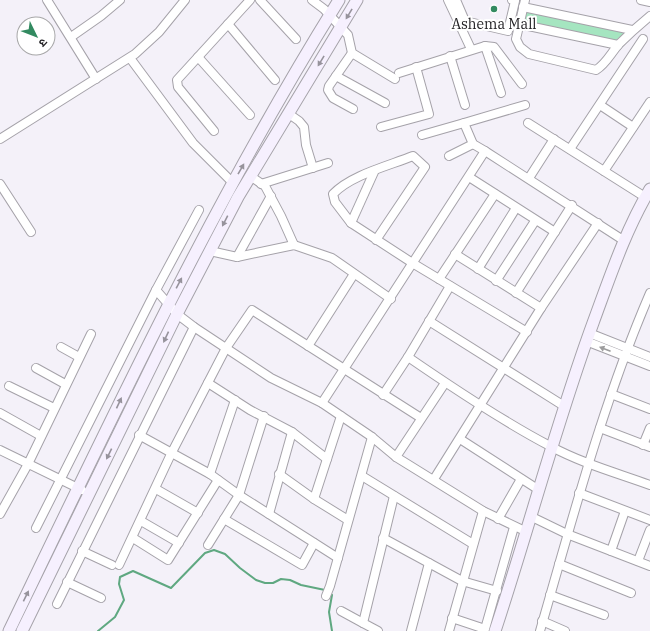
<svg xmlns="http://www.w3.org/2000/svg" width="650" height="631" viewBox="0 0 650 631" font-family="'IBM Plex Serif','Noto Sans Devanagari',serif">
	<style>
		.green { fill: #a5e5c0 }
		.lines { fill: none; stroke-linecap: round; stroke-linejoin: round }
		.stream { stroke: #5fa881; stroke-width: 2 }
		.street-casing { stroke: #a5a2a9; stroke-width: 10 }
		.secondary-casing { stroke: #a5a2a9; stroke-width: 13 }
		.street { stroke: #fff; stroke-width: 8 }
		.secondary { stroke: #f6f0fe; stroke-width: 11 }
		.oneway { fill: #97939c }
		.oneway2 { fill: #9c9c9d }
		.poi-dot { fill: #328a60; stroke: #fff; stroke-width: 1.5 }
		.labels { text-anchor: middle; dominant-baseline: central; stroke-width: 4; stroke-linejoin: round; paint-order: stroke }
		.poi-label { font-size: 14px; fill: #232225; stroke: #fff }
	</style>
	<rect width="100%" height="100%" fill="#f4f1f9"/>
	<!-- green -->
	<polygon class="green" points="525,11 627,31 616,40 523,21"/>
	<g class="lines">
		<!-- stream -->
		<g class="stream">
			<polyline points="330,594 332,595 329,612 332,631"/>
			<polyline points="98,631 115,617 124,600 119,584 120,577 133,571 171,588 205,553 214,550 225,554 240,568 256,580 265,583 273,583 281,579 290,580 301,585 325,590"/>
		</g>
		<defs>
			<g id="street">
				<polyline points="47,0 96,79"/>
				<polyline points="260,0 296,39"/>
				<polyline points="312,0 324,9 348,35 352,53 395,79"/>
				<polyline points="448,0 471,49"/>
				<polyline points="456,0 465,21 508,31 515,1 512,0"/>
				<path d="M525,0L516,39L520,47L529,54L596,70C606,64 611,53 619,44C629,34 639,25 650,16"/>
				<polyline points="641,0 650,2"/>
				<polyline points="523,7 632,30"/>
				<polyline points="228,24 275,80"/>
				<polyline points="519,24 618,45"/>
				<polyline points="71,37 101,16 120,0"/>
				<polyline points="485,46 501,93"/>
				<polyline points="352,53 329,86 328,90 333,98 353,109"/>
				<polyline points="450,56 465,105"/>
				<polyline points="198,57 250,115"/>
				<polyline points="130,58 193,143 233,183"/>
				<polyline points="399,73 485,46 494,47 522,84"/>
				<polyline points="336,76 385,103"/>
				<polyline points="600,105 633,127"/>
				<polyline points="289,114 299,121 304,127 306,145 313,168"/>
				<polyline points="464,123 525,105"/>
				<polyline points="528,123 645,197"/>
				<polyline points="381,127 429,114 416,67"/>
				<polyline points="214,131 178,87 177,80 250,0"/>
				<polyline points="422,135 464,123 473,144 485,151"/>
				<polyline points="0,139 135,54 159,32 185,0"/>
				<polyline points="570,149 643,39"/>
				<polyline points="449,156 473,144"/>
				<polyline points="604,171 650,102"/>
				<polyline points="250,176 265,186 281,216 294,245"/>
				<polyline points="469,177 555,232"/>
				<polyline points="529,178 554,139"/>
				<polyline points="0,184 31,232"/>
				<polyline points="261,184 328,163"/>
				<polyline points="351,223 374,172"/>
				<path d="M376,240L425,167L413,156C388,166 351,175 333,194L335,202L351,223L414,264L527,332"/>
				<polyline points="210,251 237,257 294,245 332,258 391,299"/>
				<polyline points="455,254 541,308"/>
				<polyline points="237,257 271,196"/>
				<polyline points="478,269 516,208"/>
				<polyline points="439,279 495,194"/>
				<polyline points="496,281 535,221"/>
				<polyline points="156,290 177,314 194,327 271,378 322,403 372,437 396,457 483,511 527,532"/>
				<polyline points="516,293 572,205"/>
				<polyline points="429,321 564,406"/>
				<polyline points="589,333 650,357"/>
				<polyline points="586,341 650,366"/>
				<polyline points="308,346 354,274"/>
				<polyline points="61,347 79,357"/>
				<path d="M408,357C453,388 502,421 550,446C581,463 617,473 650,485"/>
				<polyline points="36,368 65,384"/>
				<polyline points="208,383 250,410 292,432 327,459"/>
				<polyline points="9,386 54,408"/>
				<polyline points="611,394 650,409"/>
				<polyline points="383,395 408,357 450,286"/>
				<polyline points="322,403 485,151 623,240"/>
				<polyline points="0,413 41,436"/>
				<polyline points="600,428 650,447"/>
				<polyline points="139,435 210,474 239,495 338,558"/>
				<polyline points="460,439 539,490"/>
				<polyline points="643,445 650,428"/>
				<polyline points="0,450 82,490"/>
				<polyline points="396,457 445,383"/>
				<polyline points="210,474 235,400"/>
				<polyline points="279,474 314,499 348,520"/>
				<polyline points="362,476 473,544"/>
				<polyline points="434,479 541,308 598,223"/>
				<polyline points="156,489 198,513"/>
				<polyline points="579,493 650,520"/>
				<polyline points="314,499 341,416"/>
				<polyline points="0,514 28,464 91,334"/>
				<polyline points="269,514 292,432"/>
				<polyline points="532,517 567,534 650,566"/>
				<polyline points="224,519 302,565 314,543"/>
				<polyline points="498,519 521,479"/>
				<polyline points="141,521 179,543"/>
				<polyline points="36,528 156,290 199,210"/>
				<polyline points="133,538 168,560 218,480"/>
				<polyline points="383,538 462,581 497,591"/>
				<polyline points="208,545 239,495 264,416"/>
				<polyline points="82,551 112,565"/>
				<polyline points="611,551 625,511"/>
				<polyline points="638,561 650,530"/>
				<polyline points="559,564 631,593"/>
				<polyline points="119,565 171,454 226,348 252,310 421,418"/>
				<polyline points="67,582 101,598"/>
				<polyline points="550,595 604,615"/>
				<polyline points="326,596 330,586 372,437"/>
				<polyline points="57,604 194,327"/>
				<polyline points="341,611 363,623"/>
				<polyline points="452,618 485,629 514,527"/>
				<polyline points="542,621 565,631"/>
				<polyline points="378,631 363,623 394,496"/>
				<polyline points="411,631 429,563"/>
				<polyline points="449,631 483,511"/>
				<path d="M540,631C573,517 603,402 650,293"/>
			</g>
			<g id="secondary">
				<path d="M9,631C112,417 213,202 339,0"/>
				<polyline points="22,631 177,314 238,197 357,0"/>
				<path d="M495,631C529,528 556,424 593,323C610,277 625,231 650,189"/>
			</g>
		</defs>
		<!-- street casing -->
		<use href="#street" class="street-casing"/>
		<!-- secondary casing -->
		<use href="#secondary" class="secondary-casing"/>
		<!-- street -->
		<use href="#street" class="street"/>
		<!-- secondary -->
		<use href="#secondary" class="secondary"/>
	</g>
	<!-- one-way arrows -->
	<defs><path id="oneway-solid" d="M-6-.8H1V-3.2L6.5 0L1 3.2V.8H-6Z"/></defs>
	<g class="oneway">
		<use href="#oneway-solid" transform="translate(349 14) rotate(121)"/>
		<use href="#oneway-solid" transform="translate(321 61) rotate(121)"/>
		<use href="#oneway-solid" transform="translate(241 169) rotate(-60)"/>
		<use href="#oneway-solid" transform="translate(225 221) rotate(117)"/>
		<use href="#oneway-solid" transform="translate(179 283) rotate(-62)"/>
		<use href="#oneway-solid" transform="translate(166 337) rotate(115)"/>
		<use href="#oneway-solid" transform="translate(119 403) rotate(-65)"/>
		<use href="#oneway-solid" transform="translate(109 454) rotate(116)"/>
		<use href="#oneway-solid" transform="translate(26 596) rotate(-64)"/>
	</g>
	<use class="oneway2" href="#oneway-solid" transform="translate(605 349) rotate(-159)"/>
	<!-- markers -->
	<circle class="poi-dot" cx="494" cy="9" r="4"/>
	<g class="labels">
		<!-- poi labels -->
		<g class="poi-label">
			<text x="494" y="24">Ashema Mall</text>
		</g>
	</g>
	<!-- north arrow -->
	<g transform="translate(36 36) rotate(133)"><circle r="19" fill="#ffffff" stroke="#a7a7a8"/>
	<path d="M0-3L7 15L0 10L-7 15Z" fill="#328a60"/>
	<text y="-6" font-size="11" font-weight="bold" text-anchor="middle" fill="#232225">उ</text>
	</g>
</svg>
